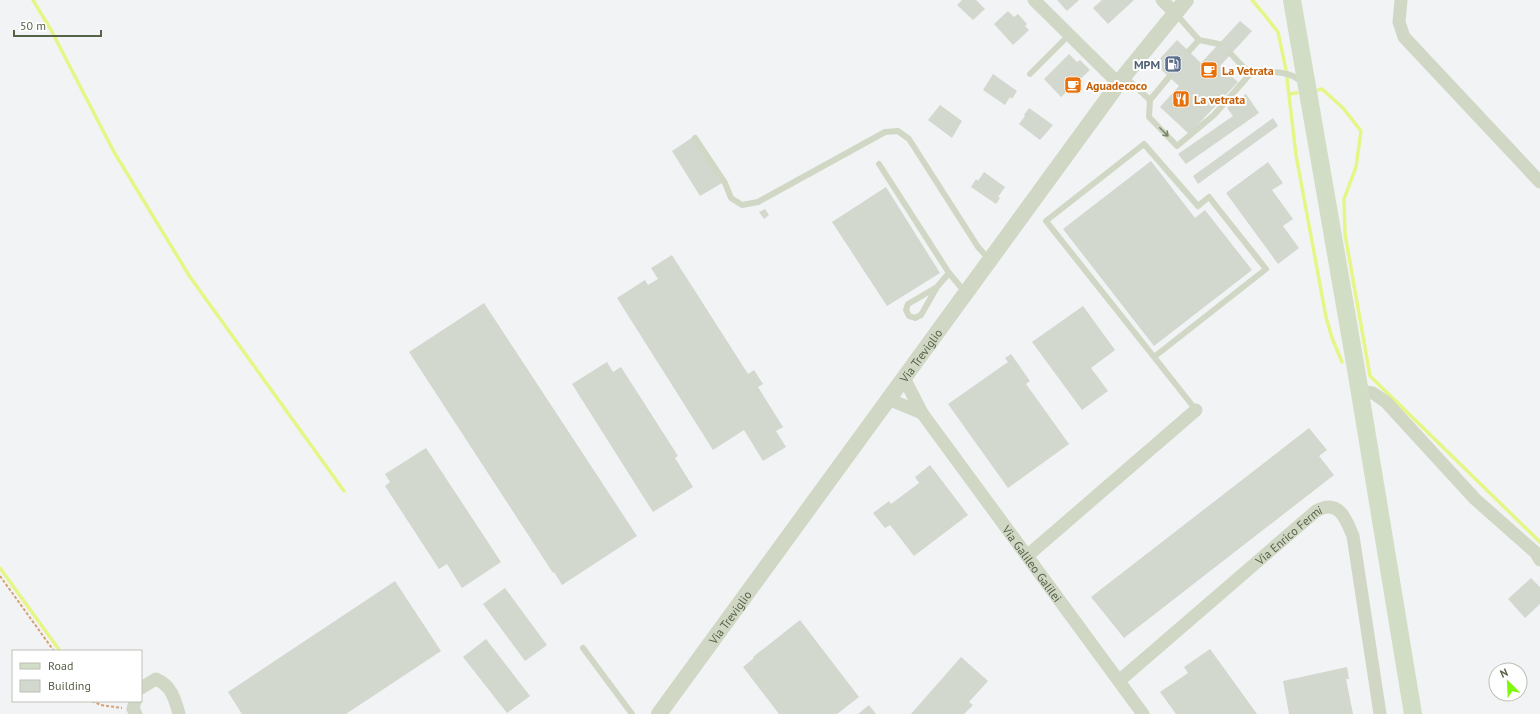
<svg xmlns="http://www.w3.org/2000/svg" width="1540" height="714" viewBox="0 0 1540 714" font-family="'PT Sans',sans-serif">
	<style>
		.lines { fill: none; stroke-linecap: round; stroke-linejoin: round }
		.stream { stroke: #e5f687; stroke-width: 3.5 }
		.building { fill: #d2d8ce }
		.path { stroke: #d7a072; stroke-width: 2; stroke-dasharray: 3 2; stroke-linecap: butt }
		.service { stroke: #d0d8c5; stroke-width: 6 }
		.minor { stroke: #d0d8c5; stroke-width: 13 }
		.tertiary { stroke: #d0d8c5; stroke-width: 16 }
		.secondary { stroke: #d1ddc4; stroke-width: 18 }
		.oneway { stroke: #7b866e }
		.labels { text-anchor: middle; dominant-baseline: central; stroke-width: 4; stroke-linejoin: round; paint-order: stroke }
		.service-label { font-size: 12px; font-weight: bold; fill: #4e5e75; stroke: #fff; text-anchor: end }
		.food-label { font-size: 12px; font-weight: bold; fill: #c56008; stroke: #fff; text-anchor: start }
		.street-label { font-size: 12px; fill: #576348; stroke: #fff }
	</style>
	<rect width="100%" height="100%" fill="#f2f3f5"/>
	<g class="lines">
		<!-- stream -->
		<g class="stream">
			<polyline points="33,0 51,30 114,152 190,277 344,491"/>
			<polyline points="1252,0 1263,13 1278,32 1286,70 1296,155 1326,317 1332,338 1342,362"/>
			<polyline points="1318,90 1322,89 1343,108 1361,131 1356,167 1344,199 1345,234 1370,376 1540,542"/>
			<polyline points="1289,94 1297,93"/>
			<polyline points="0,568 60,651"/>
		</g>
	</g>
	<!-- building -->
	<g class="building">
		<polygon points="962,0 976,0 985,9 973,20 957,5"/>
		<polygon points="1057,0 1079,0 1067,11"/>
		<polygon points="1102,0 1134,0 1108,24 1093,8"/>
		<polygon points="1008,11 1014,17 1018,14 1027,24 1025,26 1029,30 1013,45 994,24"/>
		<polygon points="1240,21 1252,31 1220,66 1238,82 1189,134 1160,107 1179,86 1155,64 1177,40 1201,63"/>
		<polygon points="1069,54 1077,62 1080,60 1090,70 1061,97 1044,79"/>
		<polygon points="993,74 1017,91 1012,99 1010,97 1005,105 983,90"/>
		<polygon points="1246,94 1259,113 1186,164 1178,154 1233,116 1227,108"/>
		<polygon points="940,105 962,121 952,138 928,120"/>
		<polygon points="1029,108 1053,125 1040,140 1019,124 1025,116 1024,115"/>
		<polygon points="1273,118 1278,126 1198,184 1193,176"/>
		<polygon points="693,137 722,183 700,196 672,151"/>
		<polygon points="1151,161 1195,218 1205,210 1252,270 1154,346 1063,229"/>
		<polygon points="1268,162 1283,183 1272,190 1293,219 1283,226 1299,248 1278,264 1226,193"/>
		<polygon points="984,172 1005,187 998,197 1000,198 996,204 971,187 976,179 978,181"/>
		<polygon points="886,187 940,273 887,306 832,222"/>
		<polygon points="765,209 769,215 764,219 759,212"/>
		<polygon points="672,255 748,374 754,370 763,384 758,387 783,427 776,431 786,447 763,461 744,430 713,450 617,298 645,280 648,285 658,279 651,268"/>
		<polygon points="484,303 637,536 562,585 554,572 553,573 409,352"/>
		<polygon points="1083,306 1115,350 1091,368 1108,391 1082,410 1032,342"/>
		<polygon points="1011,354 1030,381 1026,384 1069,444 1008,488 948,404 1008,362 1005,358"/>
		<polygon points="607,362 613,372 621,367 678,456 675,458 693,487 653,512 572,384"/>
		<polygon points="1309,428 1327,450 1319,456 1334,475 1124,638 1091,597"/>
		<polygon points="426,448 501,562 462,588 447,564 439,569 385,486 390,482 385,474"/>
		<polygon points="930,465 968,515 914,556 890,525 885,528 873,513 889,501 891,504 919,483 915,477"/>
		<polygon points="1531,578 1540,587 1540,604 1525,618 1508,599"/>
		<polygon points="395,581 441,651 346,714 242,714 228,692"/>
		<polygon points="505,588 547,645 525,661 483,604"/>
		<polygon points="800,620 859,697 837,714 779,714 743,667 754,658 753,657"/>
		<polygon points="486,639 530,696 507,713 463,657"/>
		<polygon points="1210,649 1257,714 1176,714 1160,692 1188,673 1184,667"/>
		<polygon points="961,657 988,681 969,702 973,705 964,714 911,714"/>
		<polygon points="1347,667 1349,679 1346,679 1353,714 1289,714 1283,681"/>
		<polygon points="869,705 876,714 858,714"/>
	</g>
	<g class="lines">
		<!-- path -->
		<g class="path">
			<polyline points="0,576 54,651"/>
			<polyline points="92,701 101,705 122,708"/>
		</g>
		<!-- service -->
		<g class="service">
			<polyline points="1176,14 1199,40 1189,51"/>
			<polyline points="1199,40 1219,44"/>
			<polyline points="1030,74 1069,35"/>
			<path d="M1250,74C1267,72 1290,68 1303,84"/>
			<polyline points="1124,76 1150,100 1169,77"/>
			<polyline points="1150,100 1149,117 1177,146 1214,115 1250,74 1231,54"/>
			<polyline points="695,138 725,183 731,198 742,205 758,202 885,132 898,131 909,139 978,247 989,259"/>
			<polyline points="879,164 949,273 965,292"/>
			<polyline points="937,287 921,315 915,318 909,316 906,310 908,304 937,287 949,273"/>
			<polyline points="1154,357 1046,221 1144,144 1198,206 1209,197 1266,269 1154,357 1196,410"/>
			<polyline points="583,648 632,714"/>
		</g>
		<!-- minor -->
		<g class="minor">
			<polyline points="1034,0 1119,84"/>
			<polyline points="1162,0 1175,13"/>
			<polyline points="1401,0 1399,22 1404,37 1540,182"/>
			<path id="s1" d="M904,378L922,413L1143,714"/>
			<polyline points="1359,391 1373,393 1386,402 1475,499 1536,553 1540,560"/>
			<polyline points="888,399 922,413"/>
			<polyline points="1027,556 1196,410"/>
			<path id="s2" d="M1119,681L1316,511C1339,498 1346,519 1353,536L1380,714"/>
			<path d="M141,688L156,679C171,685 175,699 179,714"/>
			<polyline points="135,701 133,709 136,714"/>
		</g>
		<!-- tertiary -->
		<path class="tertiary" id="s3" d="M659,714L1124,76L1186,0"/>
		<!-- secondary -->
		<polyline class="secondary" points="1292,0 1356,369 1413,714"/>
	</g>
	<!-- one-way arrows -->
	<defs><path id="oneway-shaft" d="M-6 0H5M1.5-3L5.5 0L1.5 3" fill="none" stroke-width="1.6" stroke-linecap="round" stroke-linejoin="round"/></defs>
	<use class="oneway" href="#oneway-shaft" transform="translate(1164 132) rotate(45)"/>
	<!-- icons -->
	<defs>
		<symbol id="fuel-square" viewBox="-11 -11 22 22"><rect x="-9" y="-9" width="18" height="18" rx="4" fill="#5c6f8a" stroke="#fff"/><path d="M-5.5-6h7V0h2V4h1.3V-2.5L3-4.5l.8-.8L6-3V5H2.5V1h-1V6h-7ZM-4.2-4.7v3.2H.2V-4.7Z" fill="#fff"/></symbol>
		<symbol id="cafe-square" viewBox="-11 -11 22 22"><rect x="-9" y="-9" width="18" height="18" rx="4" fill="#e8710a" stroke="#fff"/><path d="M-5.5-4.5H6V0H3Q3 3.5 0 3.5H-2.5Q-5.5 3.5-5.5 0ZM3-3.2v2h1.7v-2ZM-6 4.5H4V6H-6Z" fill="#fff"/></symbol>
		<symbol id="restaurant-square" viewBox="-11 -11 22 22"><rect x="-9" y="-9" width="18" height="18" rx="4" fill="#e8710a" stroke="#fff"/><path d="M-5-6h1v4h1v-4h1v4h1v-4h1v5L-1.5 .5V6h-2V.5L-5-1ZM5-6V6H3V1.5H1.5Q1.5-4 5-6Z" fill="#fff"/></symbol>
	</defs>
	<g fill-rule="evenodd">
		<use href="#fuel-square" x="1163" y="54" width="20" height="20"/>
		<use href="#cafe-square" x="1199" y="60" width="20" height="20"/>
		<use href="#cafe-square" x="1063" y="75" width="20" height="20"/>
		<use href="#restaurant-square" x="1171" y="89" width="20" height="20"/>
	</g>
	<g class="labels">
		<!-- service labels -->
		<g class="service-label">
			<text x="1160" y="64">MPM</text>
		</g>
		<!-- food labels -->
		<g class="food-label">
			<text x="1222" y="70">La Vetrata</text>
			<text x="1086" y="85">Aguadecoco</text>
			<text x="1194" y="99">La vetrata</text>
		</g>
		<!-- street labels -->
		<g class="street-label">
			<text stroke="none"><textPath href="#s3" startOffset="444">Via Treviglio</textPath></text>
			<text stroke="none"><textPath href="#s2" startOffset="224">Via Enrico Fermi</textPath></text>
			<text stroke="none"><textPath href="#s1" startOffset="226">Via Galileo Galilei</textPath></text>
			<text stroke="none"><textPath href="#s3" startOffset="120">Via Treviglio</textPath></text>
		</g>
	</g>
	<!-- legend -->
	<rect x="12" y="650" width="130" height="52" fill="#ffffff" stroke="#bcc1b6"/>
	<rect x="20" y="663" width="20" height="6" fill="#d1ddc4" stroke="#bcc1b6"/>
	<text x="48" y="670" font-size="12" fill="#576348">Road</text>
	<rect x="20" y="680" width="20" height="12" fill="#d2d8ce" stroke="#bcc1b6"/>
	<text x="48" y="690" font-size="12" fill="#576348">Building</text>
	<!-- north arrow -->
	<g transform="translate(1508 682) rotate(336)"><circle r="19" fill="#ffffff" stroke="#bcc1b6"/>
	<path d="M0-3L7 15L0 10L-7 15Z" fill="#7dfa07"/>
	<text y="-6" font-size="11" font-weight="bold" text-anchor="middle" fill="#576348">N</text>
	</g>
	<!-- scale -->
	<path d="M14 30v6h87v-6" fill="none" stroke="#576348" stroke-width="2"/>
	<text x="20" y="30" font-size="12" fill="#576348" stroke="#ffffff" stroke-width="3" paint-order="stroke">50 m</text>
</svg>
